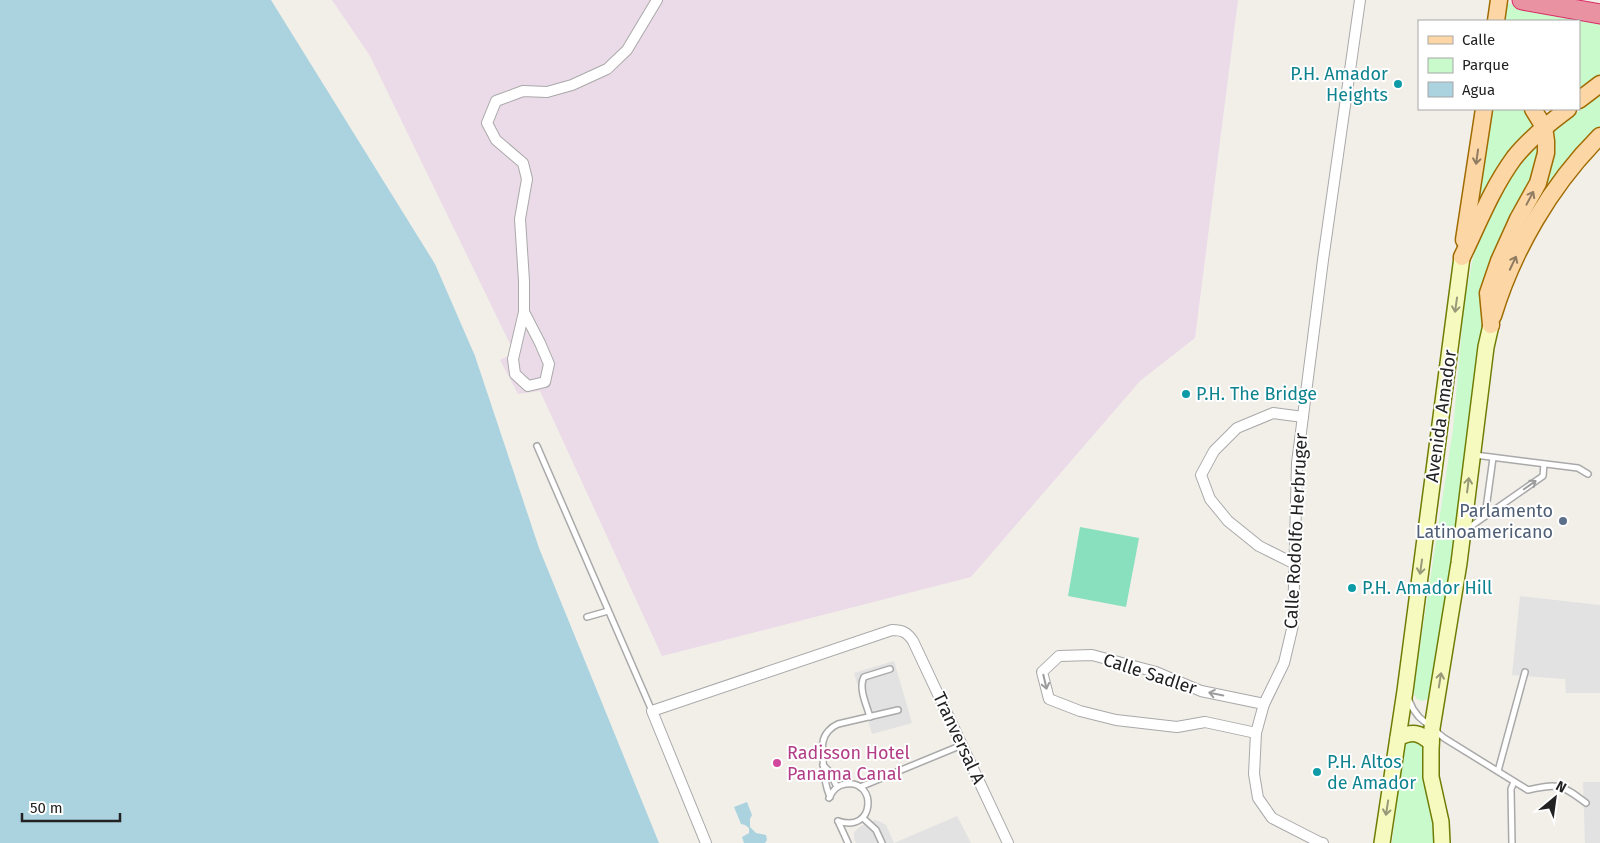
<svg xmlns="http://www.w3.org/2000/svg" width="1600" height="843" viewBox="0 0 1600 843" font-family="'Fira Sans',sans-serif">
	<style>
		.industrial { fill: #ebdbe8 }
		.park { fill: #c8facc }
		.pitch { fill: #88e0be }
		.parking { fill: #e2e2e2 }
		.water { fill: #aad3df }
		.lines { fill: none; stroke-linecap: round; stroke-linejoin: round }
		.lane-casing { stroke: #a9a9a9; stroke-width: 8 }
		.street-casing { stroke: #a9a9a9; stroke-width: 12 }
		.secondary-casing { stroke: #707d05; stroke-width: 18 }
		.primary-casing { stroke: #a06b00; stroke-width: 19 }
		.highway-casing { stroke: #dc2a67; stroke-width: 21 }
		.lane { stroke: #fff; stroke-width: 5 }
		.street { stroke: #fff; stroke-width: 10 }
		.secondary { stroke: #f7fabf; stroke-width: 15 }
		.primary { stroke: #fcd6a4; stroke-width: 16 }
		.highway { stroke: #e892a2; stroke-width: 19 }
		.oneway { stroke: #8f7c63 }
		.oneway2 { stroke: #979978 }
		.oneway3 { stroke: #9c9c9c }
		.culture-dot { fill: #0f9aa8; stroke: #fff; stroke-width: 2 }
		.service-dot { fill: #5c6f8a; stroke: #fff; stroke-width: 2 }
		.hotel-dot { fill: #d1479c; stroke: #fff; stroke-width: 2 }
		.labels { text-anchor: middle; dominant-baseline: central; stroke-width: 4; stroke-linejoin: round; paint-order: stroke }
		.culture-label { font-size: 18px; fill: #0d838f; stroke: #fff; text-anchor: start }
		.street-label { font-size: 18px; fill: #222; stroke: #fff }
		.service-label { font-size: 18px; fill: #4e5e75; stroke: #fff; text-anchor: end }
		.hotel-label { font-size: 18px; fill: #b23c85; stroke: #fff; text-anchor: start }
	</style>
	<rect width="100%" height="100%" fill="#f2efe9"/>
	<!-- industrial -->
	<polygon class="industrial" points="332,0 1238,0 1195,338 1140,381 971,577 662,656 540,391 518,394 500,360 510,355 512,348 370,56"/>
	<!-- park -->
	<g class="park">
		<polygon points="1506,3 1565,15 1600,20 1600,76 1579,91 1579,21 1505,21 1503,17"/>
		<polygon points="1600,95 1600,127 1581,145 1545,193 1552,152 1553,131"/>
		<polygon points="1488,109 1530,109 1536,127 1477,207"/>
		<polygon points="1536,143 1541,152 1483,320 1458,519 1432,695 1428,699 1422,701 1417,699 1413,692 1453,429 1464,305 1474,252 1490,214 1512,172"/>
		<polygon points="1404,741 1413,741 1423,745 1426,751 1427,788 1437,843 1392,843"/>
	</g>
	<!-- pitch -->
	<polygon class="pitch" points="1080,527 1139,538 1126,607 1068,596"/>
	<!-- parking -->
	<g class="parking">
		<polygon points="1520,596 1600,605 1600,693 1566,693 1565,679 1512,675"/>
		<polygon points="894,661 912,723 872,734 854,673"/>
		<polygon points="1583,782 1600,782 1600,843 1585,843"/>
		<polygon points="957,816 971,843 856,843 854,839 854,832 861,826 875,820 881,822 886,825 894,843"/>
	</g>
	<!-- water -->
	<g class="water">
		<polygon points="0,0 271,0 435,264 475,356 539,548 659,843 0,843"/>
		<polygon points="747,802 752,815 750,819 750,827 756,833 766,835 767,840 765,843 744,843 742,837 749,833 749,828 745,825 741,824 734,807"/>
	</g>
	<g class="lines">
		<defs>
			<g id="lane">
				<polyline points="537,446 652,711"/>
				<polyline points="1475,455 1578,468 1588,474"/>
				<polyline points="1485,516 1493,458"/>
				<polyline points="1467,529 1543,476 1544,464"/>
				<polyline points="587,617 608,611"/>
				<path d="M1408,698L1413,709L1419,717L1444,738L1528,790C1558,783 1561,784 1586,803"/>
				<path d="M870,717C867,706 858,688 864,677L890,669"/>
				<polyline points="823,765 829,771 837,787"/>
				<polyline points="1498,771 1525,672"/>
				<polyline points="860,787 962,745"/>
				<path d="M830,797C824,783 823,769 823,754C823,750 822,745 823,742C824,734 831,727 838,724L898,710"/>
				<path d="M829,798C833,790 837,785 846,784C877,779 876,834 838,821"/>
				<polyline points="863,818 876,830 882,843"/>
				<polyline points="838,821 848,843"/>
				<polyline points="1512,843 1511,789 1514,782"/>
			</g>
			<g id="street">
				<polyline points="524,312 540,343 549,364 545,382 528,386 515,374 513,359 524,312 524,281 520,219 527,179 523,163 496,140 487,123 496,101 523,91 547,92 572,85 607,69 627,50 657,0"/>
				<polyline points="1295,564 1259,546 1228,521 1210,499 1201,475 1214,451 1237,428 1273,413 1303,417"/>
				<polyline points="1256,733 1205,722 1177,727 1116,720 1080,711 1049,699 1042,672 1059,656 1092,655 1156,672 1201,691 1264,704"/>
				<path d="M706,843L652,711L892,630C902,630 907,632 913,641L1008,843"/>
				<polyline points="1323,843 1319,842 1272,818 1258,798 1254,774 1256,733 1264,704 1284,663 1293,625 1297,463 1323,260 1360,0"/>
			</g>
			<g id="secondary">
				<path d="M1398,738C1412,731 1420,732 1431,743"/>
				<polyline points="1382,843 1405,691 1462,257"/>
				<polyline points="1442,843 1441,822 1431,777 1431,750 1432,728 1459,563 1486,347 1491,325"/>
			</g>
			<g id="primary">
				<polyline points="1496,21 1499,0"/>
				<polyline points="1579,100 1600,84"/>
				<polyline points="1464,240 1484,109"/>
				<path d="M1462,257C1478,224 1492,188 1514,158C1529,139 1549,123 1568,109"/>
				<path d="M1493,316C1513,250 1551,185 1600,136"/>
				<polyline points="1491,325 1488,293 1499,261 1518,219 1538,183 1546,153 1546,141 1544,127 1533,109"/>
			</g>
			<polyline id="highway" points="1522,0 1600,14"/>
		</defs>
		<!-- lane casing -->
		<use href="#lane" class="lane-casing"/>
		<!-- street casing -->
		<use href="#street" class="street-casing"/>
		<!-- secondary casing -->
		<use href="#secondary" class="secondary-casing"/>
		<!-- primary casing -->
		<use href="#primary" class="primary-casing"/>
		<!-- highway casing -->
		<use href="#highway" class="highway-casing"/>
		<!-- lane -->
		<use href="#lane" class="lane"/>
		<!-- street -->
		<use href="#street" class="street"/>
		<!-- secondary -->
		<use href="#secondary" class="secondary"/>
		<!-- primary -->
		<use href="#primary" class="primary"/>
		<!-- highway -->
		<use href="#highway" class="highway"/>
	</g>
	<!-- one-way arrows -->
	<defs><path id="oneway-shaft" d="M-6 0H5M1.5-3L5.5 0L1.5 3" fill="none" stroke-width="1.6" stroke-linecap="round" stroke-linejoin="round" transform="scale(1.25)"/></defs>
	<g class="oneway">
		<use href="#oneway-shaft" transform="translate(1477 157) rotate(98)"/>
		<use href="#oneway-shaft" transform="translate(1530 198) rotate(-62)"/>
		<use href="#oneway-shaft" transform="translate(1513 263) rotate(-65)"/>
	</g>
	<g class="oneway2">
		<use href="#oneway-shaft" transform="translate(1456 305) rotate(98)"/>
		<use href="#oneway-shaft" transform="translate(1468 485) rotate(-83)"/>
		<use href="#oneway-shaft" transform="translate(1421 567) rotate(98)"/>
		<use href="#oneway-shaft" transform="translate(1440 680) rotate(-81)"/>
		<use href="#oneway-shaft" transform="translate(1387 808) rotate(99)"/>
	</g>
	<g class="oneway3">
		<use href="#oneway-shaft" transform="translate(1530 485) rotate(-35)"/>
		<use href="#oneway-shaft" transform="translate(1045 682) rotate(77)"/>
		<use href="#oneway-shaft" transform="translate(1216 694) rotate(-169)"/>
	</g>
	<!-- markers -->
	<g class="culture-dot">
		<circle cx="1398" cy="84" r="5"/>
		<circle cx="1186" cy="394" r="5"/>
		<circle cx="1352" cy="588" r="5"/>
		<circle cx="1317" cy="772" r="5"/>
	</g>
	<circle class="service-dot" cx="1563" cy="521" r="5"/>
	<circle class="hotel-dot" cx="777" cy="763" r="5"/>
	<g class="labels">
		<!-- culture labels -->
		<g class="culture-label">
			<text x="1388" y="74" text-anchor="end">P.H. Amador<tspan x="1388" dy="21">Heights</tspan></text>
			<text x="1196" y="394">P.H. The Bridge</text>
			<text x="1362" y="588">P.H. Amador Hill</text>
			<text x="1327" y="762">P.H. Altos<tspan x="1327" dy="21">de Amador</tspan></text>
		</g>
		<!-- street labels -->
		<g class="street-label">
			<text transform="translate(1441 416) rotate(-82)">Avenida Amador</text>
			<text transform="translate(1296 531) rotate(-87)">Calle Rodolfo Herbruger</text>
			<text transform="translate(1150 674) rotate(18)">Calle Sadler</text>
			<text transform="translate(959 738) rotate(65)">Tranversal A</text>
		</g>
		<!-- service labels -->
		<g class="service-label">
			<text x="1553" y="511">Parlamento<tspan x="1553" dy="21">Latinoamericano</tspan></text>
		</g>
		<!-- hotel labels -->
		<g class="hotel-label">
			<text x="787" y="753">Radisson Hotel<tspan x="787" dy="21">Panama Canal</tspan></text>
		</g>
	</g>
	<!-- legend -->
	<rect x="1418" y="20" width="162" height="90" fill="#ffffff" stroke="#a7a7a7"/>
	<rect x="1428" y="36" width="25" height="8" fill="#fcd6a4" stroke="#a7a7a7"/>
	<text x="1462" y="45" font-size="15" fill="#222222">Calle</text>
	<rect x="1428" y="58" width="25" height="15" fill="#c8facc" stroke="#a7a7a7"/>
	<text x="1462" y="70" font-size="15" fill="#222222">Parque</text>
	<rect x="1428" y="82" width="25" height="15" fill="#aad3df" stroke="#a7a7a7"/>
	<text x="1462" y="95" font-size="15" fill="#222222">Agua</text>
	<!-- north arrow -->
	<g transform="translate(1555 798) rotate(29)" stroke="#ffffff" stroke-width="4" paint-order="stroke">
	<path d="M0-4L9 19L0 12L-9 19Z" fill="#222222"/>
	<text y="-8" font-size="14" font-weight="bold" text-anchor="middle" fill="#222222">N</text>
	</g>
	<!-- scale -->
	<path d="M22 813v8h98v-8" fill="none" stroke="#222222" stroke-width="2.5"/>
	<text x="30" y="813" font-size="15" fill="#222222" stroke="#ffffff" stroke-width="4" paint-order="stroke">50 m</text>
</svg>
